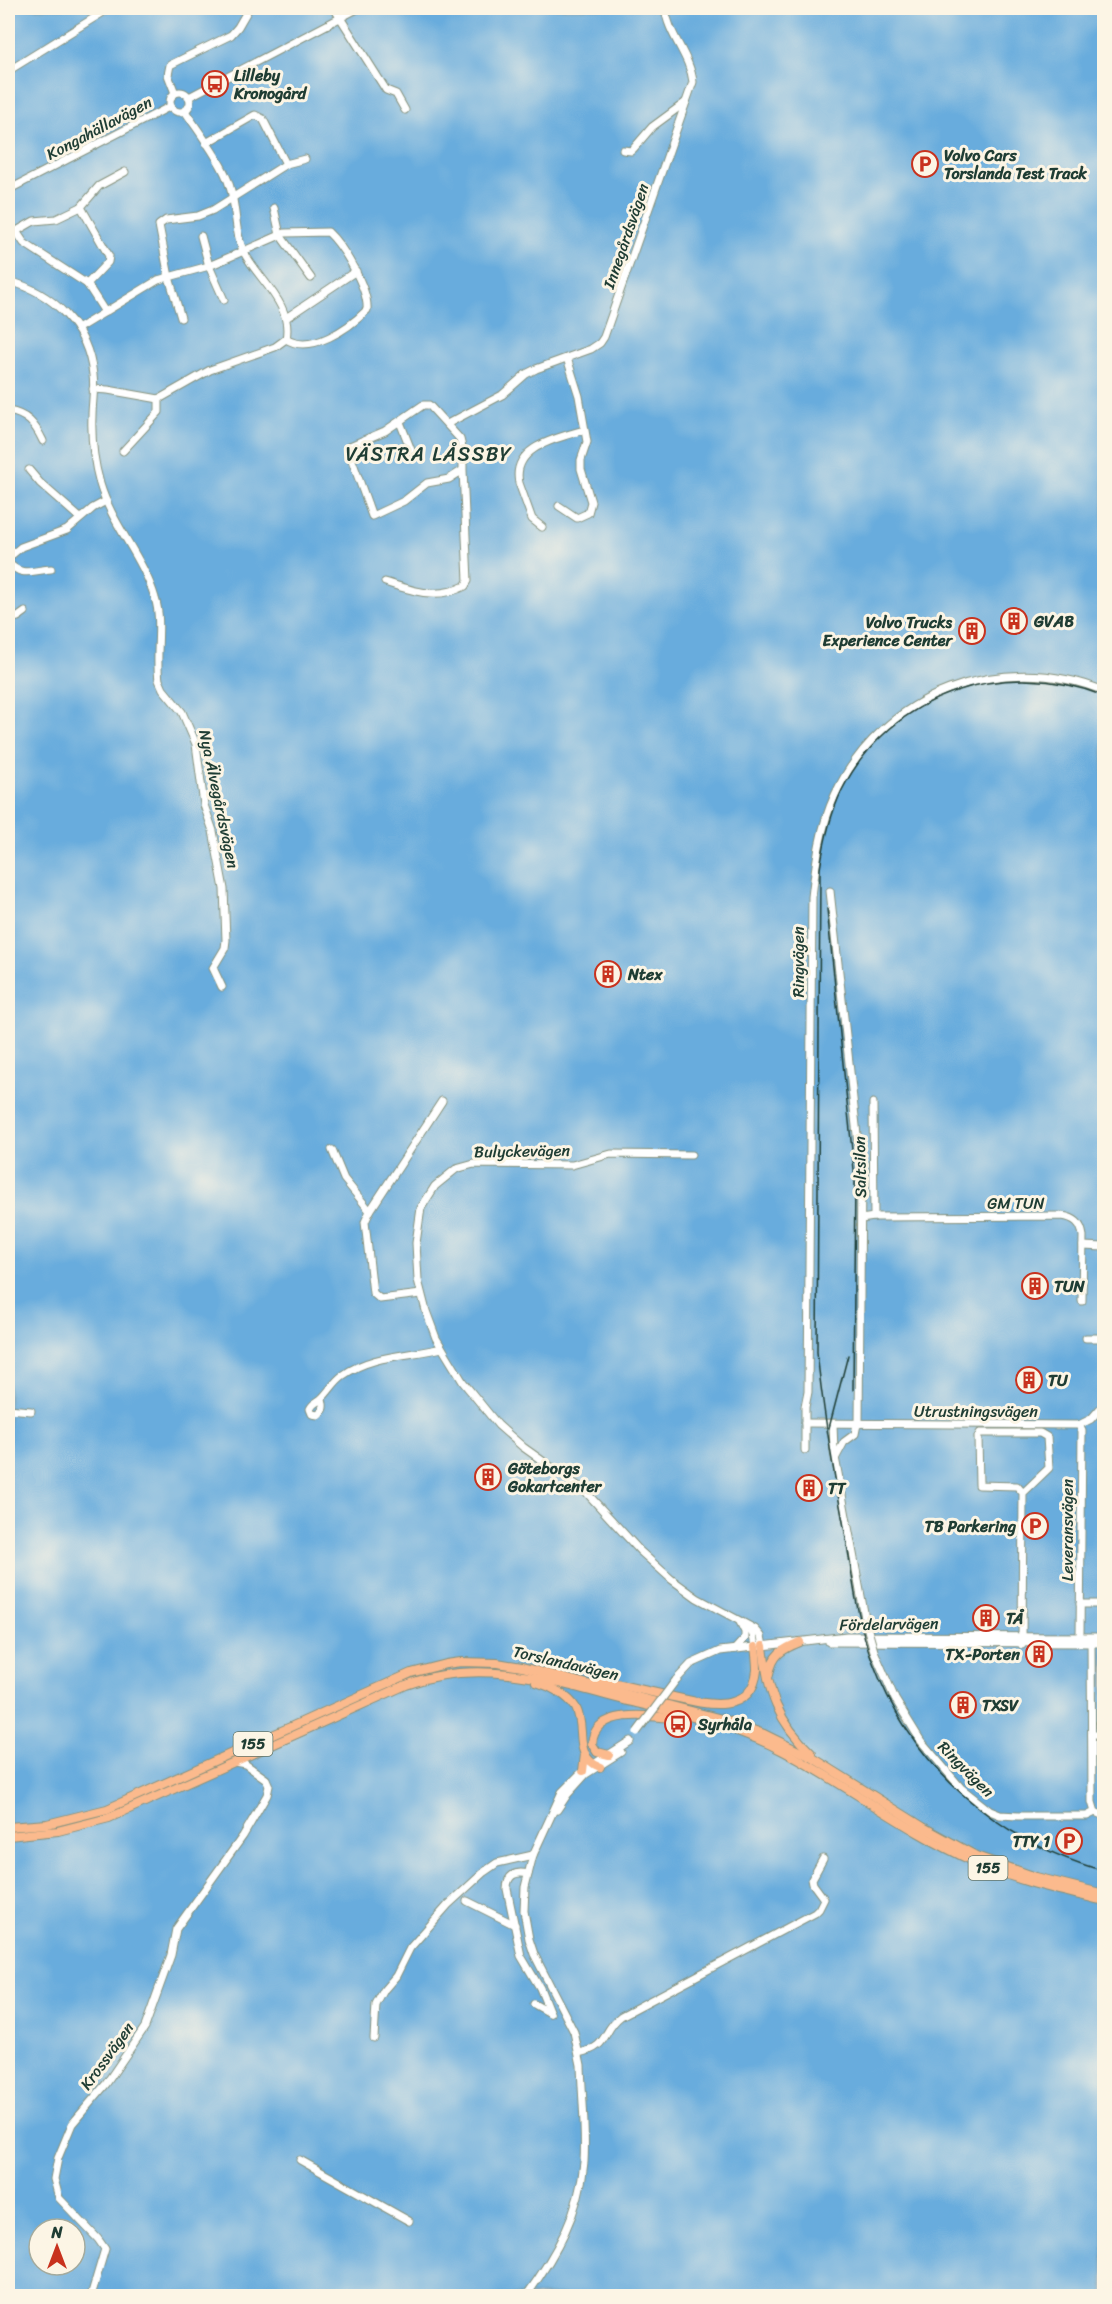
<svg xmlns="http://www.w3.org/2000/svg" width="1112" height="2304" viewBox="0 0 1112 2304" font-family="Sriracha,sans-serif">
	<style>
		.water { fill: #67acdd; stroke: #437488; stroke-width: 1.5; fill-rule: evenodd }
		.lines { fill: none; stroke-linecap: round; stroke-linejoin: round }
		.minor-casing { stroke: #86917c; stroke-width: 9 }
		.major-casing { stroke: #86917c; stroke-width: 10 }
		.minor { stroke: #fff; stroke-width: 7 }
		.major { stroke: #fbba8d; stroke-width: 8 }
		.rail { stroke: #1f3d34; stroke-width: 1.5 }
		.minor-bridge-casing { stroke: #86917c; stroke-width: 9; stroke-linecap: butt }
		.minor-bridge { stroke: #fff; stroke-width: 7 }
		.labels { text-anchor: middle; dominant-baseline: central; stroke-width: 6; stroke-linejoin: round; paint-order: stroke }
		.shield { fill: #fcf5e5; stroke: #617469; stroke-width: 1.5 }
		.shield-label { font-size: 15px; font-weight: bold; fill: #1f3d34 }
		.poi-label { font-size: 16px; font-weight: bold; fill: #1f3d34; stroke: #fcf5e5; text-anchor: start }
		.street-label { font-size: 16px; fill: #1f3d34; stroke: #fcf5e5 }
		.quarter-label { font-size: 20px; letter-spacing: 1.5px; fill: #1f3d34; stroke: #fcf5e5 }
	</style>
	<rect width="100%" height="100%" fill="#fcf5e5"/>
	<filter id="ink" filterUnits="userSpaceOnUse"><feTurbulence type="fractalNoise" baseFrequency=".0167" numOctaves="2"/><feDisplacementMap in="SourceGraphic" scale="12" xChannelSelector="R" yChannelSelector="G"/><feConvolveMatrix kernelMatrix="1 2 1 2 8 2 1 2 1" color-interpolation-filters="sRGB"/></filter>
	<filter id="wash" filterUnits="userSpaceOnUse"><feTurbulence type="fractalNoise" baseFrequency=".008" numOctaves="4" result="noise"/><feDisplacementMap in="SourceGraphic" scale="24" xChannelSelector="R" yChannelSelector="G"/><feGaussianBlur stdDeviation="1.35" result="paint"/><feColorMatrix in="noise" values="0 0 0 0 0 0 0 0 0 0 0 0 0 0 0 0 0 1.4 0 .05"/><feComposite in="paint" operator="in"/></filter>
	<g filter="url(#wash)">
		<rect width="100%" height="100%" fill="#eee5c5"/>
		<!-- water -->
		<path class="water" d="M8,8H1104V2296H8ZM39,2229H75V2265H39Z"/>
	</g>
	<g filter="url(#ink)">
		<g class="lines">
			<defs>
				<g id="minor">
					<polyline points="334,8 386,90 396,94 405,110"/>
					<polyline points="8,71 110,8"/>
					<circle cx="180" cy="102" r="10"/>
					<polyline points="175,93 168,75 170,65 231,35 238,27 249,8"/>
					<polyline points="189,97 359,8"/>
					<polyline points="206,143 255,115 263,119 286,164"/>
					<polyline points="623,150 631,151 634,148 652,127 686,102"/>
					<polyline points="8,190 171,106"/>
					<polyline points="81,207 109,256 108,262 87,284 105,312"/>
					<polyline points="274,208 280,235 311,278"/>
					<polyline points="16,231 24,243 87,284"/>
					<polyline points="8,236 34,221 56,219 81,207 99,186 125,172"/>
					<polyline points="201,236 209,266 224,300"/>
					<path d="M8,281C53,292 88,327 93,375C95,389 92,403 92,416C91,439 94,462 100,484C112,525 143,557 155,598C163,622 155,654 159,680L163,689L182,712L196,744L204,805L213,831L224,889L226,940L225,948L213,968L222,987"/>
					<polyline points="181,318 169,277 159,225 166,220 198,216 213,210 286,164 305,159"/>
					<polyline points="286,318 356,271"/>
					<path d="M77,329L158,280L209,266L285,233L328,232C343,246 369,289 367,310C349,328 311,355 286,339"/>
					<path d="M93,389L108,390L159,399L210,370L275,347L286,339C293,305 260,281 245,254C234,234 237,208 230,187C224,164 198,131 185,111"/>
					<path d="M8,411C27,414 35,424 43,441"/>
					<polyline points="400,422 411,450"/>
					<path d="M447,424L502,395L526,374L536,369L591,349L600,343L604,337L693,82C690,55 668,35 665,8"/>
					<polyline points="123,451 159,412 159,399"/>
					<polyline points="29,470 40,483 80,518"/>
					<polyline points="559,506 577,518 588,513 591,502 581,469 581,460 587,442 579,396 567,358"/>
					<path d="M542,527L532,519L519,483C511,446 559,438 584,430"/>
					<polyline points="8,558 21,547 67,530 93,508 106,501"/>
					<path d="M8,562C21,578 33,570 51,569"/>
					<path d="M385,582C413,591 437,600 465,586L468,581L463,470L449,479L427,483L404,501L372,516L348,449L350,446L385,431L423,405H429L460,439L463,451V470"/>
					<polyline points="8,619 18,617 25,612"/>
					<polyline points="830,891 861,1171 859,1424"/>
					<polyline points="332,1150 344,1179 370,1211"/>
					<polyline points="691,1155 611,1154 572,1165 474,1164 456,1169 435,1186 421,1208 416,1243 418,1280 426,1311 436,1338 463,1382 498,1425 523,1447 585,1491 640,1551 671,1579 697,1598 755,1629 761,1636 763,1646"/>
					<path d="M874,1217L1062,1216C1075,1218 1081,1223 1083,1236L1082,1301"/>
					<polyline points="861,1219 874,1217 873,1103"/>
					<polyline points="1083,1246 1104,1247"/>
					<polyline points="421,1294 380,1299 373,1293 365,1222 370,1211 442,1101"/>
					<polyline points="1086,1338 1104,1338"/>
					<path d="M322,1399C324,1406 324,1410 318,1415L312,1414L310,1409C313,1402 319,1402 323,1397C330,1390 334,1382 342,1376C370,1355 409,1356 442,1348"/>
					<polyline points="8,1409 31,1411"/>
					<polyline points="805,1423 1079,1425 1091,1419 1104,1404"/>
					<polyline points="833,1424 834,1452 866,1623"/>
					<polyline points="1079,1425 1082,1431 1080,1636"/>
					<path d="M805,1450V1407L808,1392L812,897C816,862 820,827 835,795C882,693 1003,649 1104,691"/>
					<polyline points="836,1457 844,1442 855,1434 857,1424"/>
					<polyline points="1080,1604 1104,1604"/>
					<polyline points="748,1627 753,1635 755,1647"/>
					<polyline points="1091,1639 1092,1802 1095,1812 1104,1816"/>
					<polyline points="829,1642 1104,1643"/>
					<polyline points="1022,1645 1023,1493 1017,1486 979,1485 978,1437 980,1433 1040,1433 1047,1437 1049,1468 1023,1493"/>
					<polyline points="735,1649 745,1638 745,1632 740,1622"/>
					<polyline points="874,1651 895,1699 921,1741 961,1788 990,1811 1000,1815 1018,1816 1087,1816 1095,1812"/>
					<polyline points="676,1680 691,1664 720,1651 847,1636 1104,1637"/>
					<polyline points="1092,1735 1104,1735"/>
					<polyline points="557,1810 567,1795 586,1774 621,1752"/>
					<path d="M528,1874C515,1871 507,1875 507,1889L521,1956L540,1988L550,2013"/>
					<polyline points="467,1901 515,1925"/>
					<polyline points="534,2004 550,2013"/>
					<polyline points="374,2038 376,2005 384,1990 396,1976 410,1948 448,1905 484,1872 497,1863 533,1855"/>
					<path d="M579,2053C610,2047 601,2031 621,2016L815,1913L819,1909L824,1899L813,1884L812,1879L823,1859"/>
					<polyline points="300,2160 409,2221"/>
					<polyline points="91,2296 105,2249 98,2239 59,2198 54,2179 58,2158 72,2124 106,2084 145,2027 171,1955 176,1929 243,1836 267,1795 269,1786 266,1779 245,1764 235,1762"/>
					<path d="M526,2296C555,2256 580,2213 584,2162C586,2131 582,2097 581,2065L574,2032L534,1954L529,1939L524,1911L525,1887L533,1855L562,1792L583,1771L630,1741"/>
				</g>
				<g id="major">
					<path d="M763,1646C768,1693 777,1721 812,1754"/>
					<path d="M769,1675C772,1655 782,1649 800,1642"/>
					<path d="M598,1680C620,1685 643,1690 665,1695C697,1702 752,1720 757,1670C757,1662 756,1654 755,1647"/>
					<path d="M536,1682C550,1686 568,1695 576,1708C587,1729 572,1756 600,1767"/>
					<path d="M609,1755L597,1752L592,1744C594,1704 660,1717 685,1720"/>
					<polyline points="583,1771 585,1754"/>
					<polyline points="8,1827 47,1824 107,1809 411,1673 446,1664 461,1662 497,1663 522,1667 722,1719 764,1734 813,1758 923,1827 976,1856 1036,1877 1104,1894"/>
					<path d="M8,1836L58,1831L109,1818L406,1685C482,1656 558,1683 632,1702C683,1714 736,1726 783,1751C848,1785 907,1832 975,1862C1016,1881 1060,1890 1104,1901"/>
				</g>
			</defs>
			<!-- minor casing -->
			<use href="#minor" class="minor-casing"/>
			<!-- major casing -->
			<use href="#major" class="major-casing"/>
			<!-- minor -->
			<use href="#minor" class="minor"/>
			<!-- major -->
			<use href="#major" class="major"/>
			<!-- rail -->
			<g class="rail">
				<path d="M1104,696C1005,656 891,693 842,790C830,815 824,842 820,869L817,1352C823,1411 833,1469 844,1527C852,1571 856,1618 872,1660C911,1766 996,1841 1104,1871"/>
				<polyline points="827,909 855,1179 853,1390"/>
				<polyline points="829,1428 848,1355"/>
			</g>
			<defs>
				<g id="minor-bridge">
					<polyline points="866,1623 874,1651"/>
					<polyline points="637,1732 676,1680"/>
				</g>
			</defs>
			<!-- minor-bridge casing -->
			<use href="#minor-bridge" class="minor-bridge-casing"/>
			<!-- minor-bridge -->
			<use href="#minor-bridge" class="minor-bridge"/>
		</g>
	</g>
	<!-- icons -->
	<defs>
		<symbol id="bus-ring" viewBox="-11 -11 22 22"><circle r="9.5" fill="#fcf5e5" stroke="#c8321e" stroke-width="1.5"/><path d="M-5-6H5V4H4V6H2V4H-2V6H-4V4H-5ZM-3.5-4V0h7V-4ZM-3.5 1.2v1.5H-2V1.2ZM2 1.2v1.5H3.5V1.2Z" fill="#c8321e"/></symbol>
		<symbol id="parking-ring" viewBox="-11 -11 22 22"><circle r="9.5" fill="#fcf5e5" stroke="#c8321e" stroke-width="1.5"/><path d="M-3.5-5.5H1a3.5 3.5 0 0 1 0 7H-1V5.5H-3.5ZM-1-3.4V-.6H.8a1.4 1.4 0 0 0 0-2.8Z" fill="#c8321e"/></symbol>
		<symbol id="building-ring" viewBox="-11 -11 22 22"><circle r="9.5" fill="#fcf5e5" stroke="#c8321e" stroke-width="1.5"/><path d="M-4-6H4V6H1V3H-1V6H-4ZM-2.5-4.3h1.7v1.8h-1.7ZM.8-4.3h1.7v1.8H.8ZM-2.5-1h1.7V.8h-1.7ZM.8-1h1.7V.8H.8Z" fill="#c8321e"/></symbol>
	</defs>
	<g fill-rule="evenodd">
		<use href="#bus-ring" x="200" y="69" width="30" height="30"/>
		<use href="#parking-ring" x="910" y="149" width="30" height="30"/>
		<use href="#building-ring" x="999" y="606" width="30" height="30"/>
		<use href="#building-ring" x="957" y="616" width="30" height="30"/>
		<use href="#building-ring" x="593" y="959" width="30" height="30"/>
		<use href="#building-ring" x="1020" y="1271" width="30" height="30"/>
		<use href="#building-ring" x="1014" y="1365" width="30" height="30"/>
		<use href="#building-ring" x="473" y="1462" width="30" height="30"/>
		<use href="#building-ring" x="794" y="1473" width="30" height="30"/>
		<use href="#parking-ring" x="1020" y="1511" width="30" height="30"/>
		<use href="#building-ring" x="971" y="1603" width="30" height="30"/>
		<use href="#building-ring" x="1024" y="1639" width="30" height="30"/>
		<use href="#building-ring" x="948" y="1690" width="30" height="30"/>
		<use href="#bus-ring" x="663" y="1709" width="30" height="30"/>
		<use href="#parking-ring" x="1054" y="1826" width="30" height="30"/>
	</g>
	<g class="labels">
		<!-- shield labels -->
		<g class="shield">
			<rect x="233.5" y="1732" width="39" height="24" rx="4.5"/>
			<rect x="968.5" y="1856" width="39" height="24" rx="4.5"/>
		</g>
		<g class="shield-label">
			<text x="253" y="1744">155</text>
			<text x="988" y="1868">155</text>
		</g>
		<!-- poi labels -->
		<g class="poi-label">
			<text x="234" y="75">Lilleby<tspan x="234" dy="18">Kronogård</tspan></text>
			<text x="944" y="155">Volvo Cars<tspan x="944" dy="18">Torslanda Test Track</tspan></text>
			<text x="1034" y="621">GVAB</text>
			<text x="952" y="622" text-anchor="end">Volvo Trucks<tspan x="952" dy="18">Experience Center</tspan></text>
			<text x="628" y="974">Ntex</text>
			<text x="1054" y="1286">TUN</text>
			<text x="1048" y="1380">TU</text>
			<text x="508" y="1468">Göteborgs<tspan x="508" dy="18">Gokartcenter</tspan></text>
			<text x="828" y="1488">TT</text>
			<text x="1016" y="1526" text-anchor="end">TB Parkering</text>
			<text x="1006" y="1618">TÅ</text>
			<text x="1020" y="1654" text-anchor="end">TX-Porten</text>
			<text x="982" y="1705">TXSV</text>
			<text x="698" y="1724">Syrhåla</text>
			<text x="1050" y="1841" text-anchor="end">TTY 1</text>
		</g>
		<!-- street labels -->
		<g class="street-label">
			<text transform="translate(99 128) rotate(-28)">Kongahällavägen</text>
			<text transform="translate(626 236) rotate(-71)">Innegårdsvägen</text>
			<text transform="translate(219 799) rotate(78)">Nya Älvegårdsvägen</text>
			<text transform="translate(798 962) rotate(-90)">Ringvägen</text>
			<text transform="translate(522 1151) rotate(-1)">Bulyckevägen</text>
			<text transform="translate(860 1167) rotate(-91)">Saltsilon</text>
			<text x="1016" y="1203">GM TUN</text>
			<text x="976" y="1411">Utrustningsvägen</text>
			<text transform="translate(1067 1530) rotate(-90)">Leveransvägen</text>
			<text transform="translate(889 1624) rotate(-1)">Fördelarvägen</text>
			<text transform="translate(566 1663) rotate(13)">Torslandavägen</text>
			<text transform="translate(966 1769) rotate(45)">Ringvägen</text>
			<text transform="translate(107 2056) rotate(-54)">Krossvägen</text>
		</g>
		<!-- quarter labels -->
		<g class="quarter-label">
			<text x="429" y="454">VÄSTRA LÅSSBY</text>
		</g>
	</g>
	<!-- margin -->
	<rect width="1112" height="2304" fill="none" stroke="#fcf5e5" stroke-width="30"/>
	<!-- north arrow -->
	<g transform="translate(57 2247)"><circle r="28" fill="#fcf5e5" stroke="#a4ab9e" stroke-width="1.5"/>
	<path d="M0-4.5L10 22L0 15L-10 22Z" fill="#c8321e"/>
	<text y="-9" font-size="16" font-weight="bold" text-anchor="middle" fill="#1f3d34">N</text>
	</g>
</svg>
